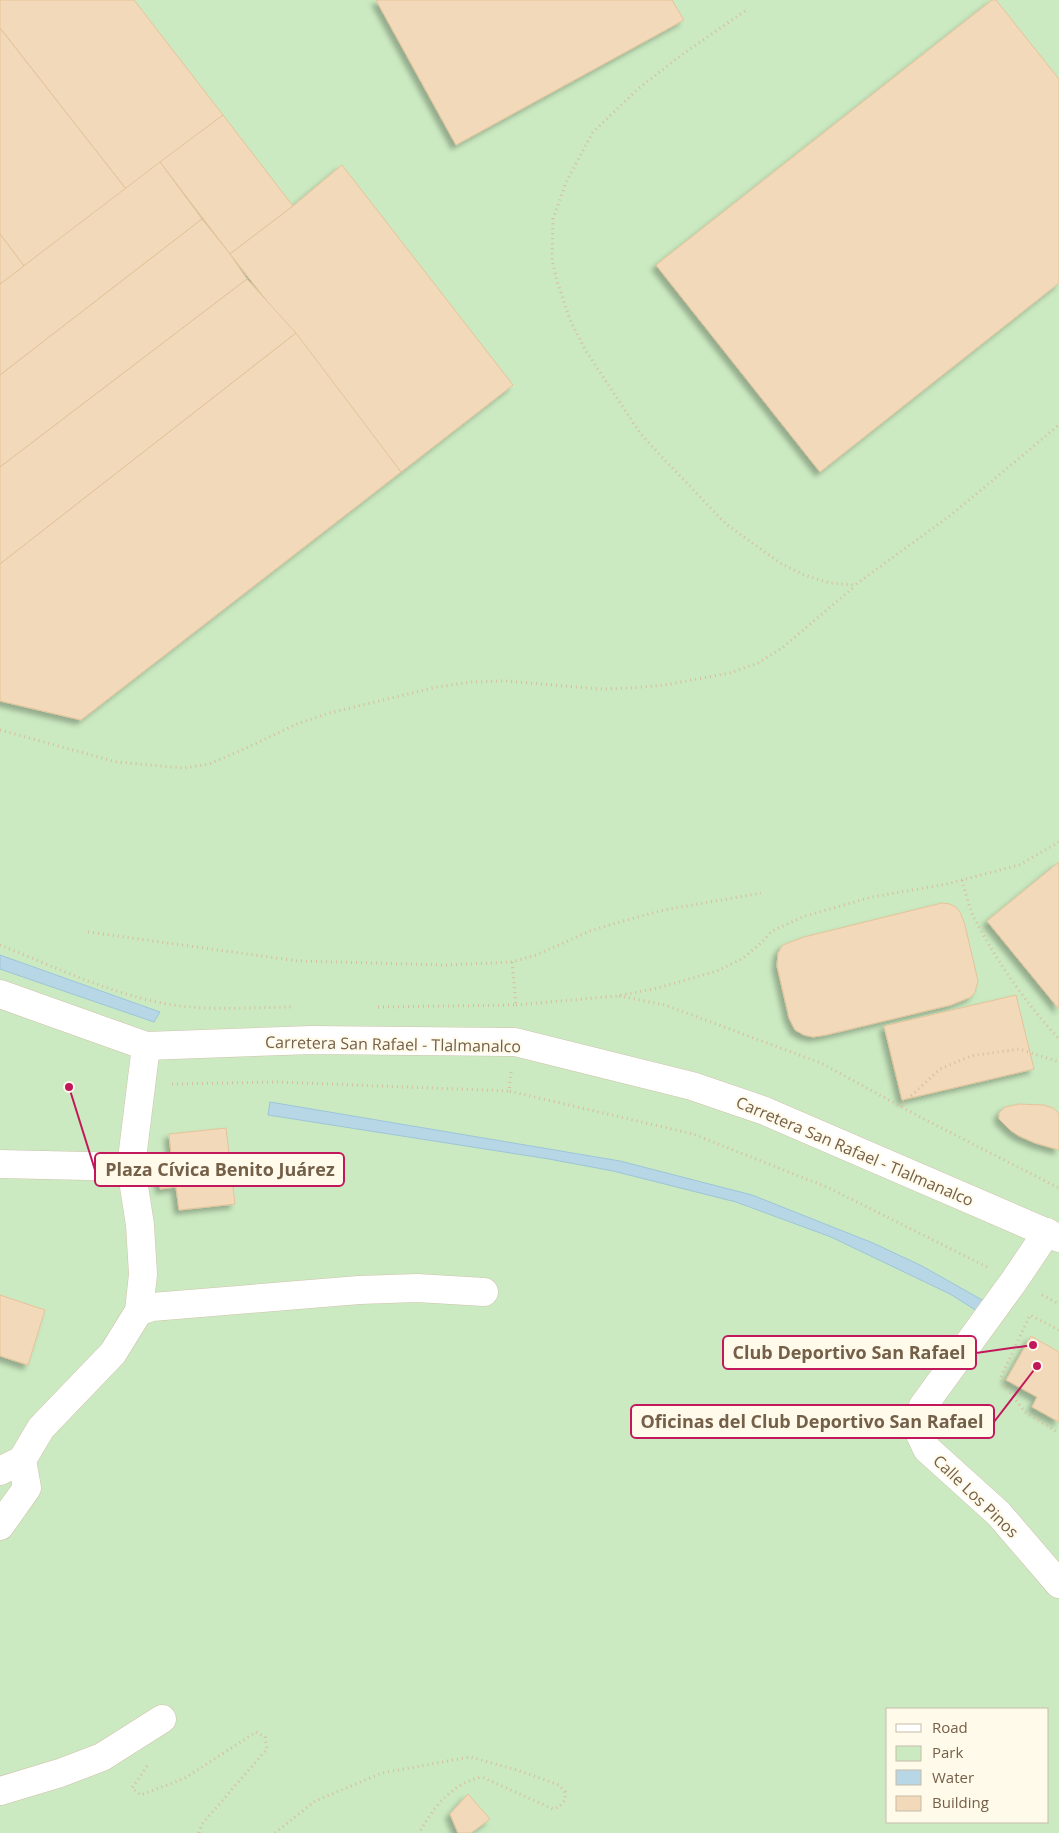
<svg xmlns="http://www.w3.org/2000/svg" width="1059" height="1833" viewBox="0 0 1059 1833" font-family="'Open Sans',sans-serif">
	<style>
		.green { fill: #cbeac1; fill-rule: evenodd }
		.water { fill: #b7d7e6; stroke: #9dc5d8 }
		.building { fill: #f2d9b9; stroke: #e5c39a; filter: url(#shadow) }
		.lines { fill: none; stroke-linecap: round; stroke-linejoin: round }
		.minor-casing { stroke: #d0c2ac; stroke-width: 29 }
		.path { stroke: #d7bd9d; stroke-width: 3; stroke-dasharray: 1 4; stroke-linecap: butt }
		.minor { stroke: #fff; stroke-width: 28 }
		.labels { text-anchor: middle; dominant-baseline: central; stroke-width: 4; stroke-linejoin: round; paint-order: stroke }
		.street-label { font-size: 16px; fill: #745f48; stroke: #fffae9 }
		.leader { fill: none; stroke: #c2185b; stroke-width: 2 }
		.callout-dot { fill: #c2185b; stroke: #fffae9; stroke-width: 2 }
		.callout { fill: #fffae9; stroke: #c2185b; stroke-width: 2 }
		.callout-label { font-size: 18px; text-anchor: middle; font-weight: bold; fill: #745f48 }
	</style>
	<defs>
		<filter id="shadow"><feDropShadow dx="-4.5" dy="4.5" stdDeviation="2.5" flood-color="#0004"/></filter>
	</defs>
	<rect width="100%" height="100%" fill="#fcf6e2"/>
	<!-- green -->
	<path class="green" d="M0,0H1059V1833H0ZM888,1709H1048V1822H888Z"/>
	<!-- water -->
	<g class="water">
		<polygon points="0,955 160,1012 154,1022 20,976 0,969"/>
		<polygon points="270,1102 620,1161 752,1195 873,1243 922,1266 984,1301 977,1311 950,1294 831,1237 736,1202 613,1171 549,1159 268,1115"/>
	</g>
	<!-- building -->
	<g class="building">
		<polygon points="0,0 134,0 223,115 126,189 0,28"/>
		<polygon points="376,0 672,0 684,20 456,145"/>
		<polygon points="992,0 996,0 1059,79 1059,283 820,472 656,265"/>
		<polygon points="0,28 126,189 24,266 0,234"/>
		<polygon points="223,115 293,206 230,254 160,162"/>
		<polygon points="160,162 202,219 0,375 0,284"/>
		<polygon points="342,165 513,385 401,472 230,254 293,206"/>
		<polygon points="202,219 230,254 247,279 0,467 0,375"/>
		<polygon points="0,234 24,266 0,284"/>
		<polygon points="247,279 296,333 0,564 0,467"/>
		<polygon points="296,333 401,472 81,720 0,701 0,564"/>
		<polygon points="1059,862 1059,1009 987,921"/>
		<polygon points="942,903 950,904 956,907 960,912 965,925 978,981 975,992 971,997 951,1005 826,1035 813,1037 804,1035 795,1030 789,1018 777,966 778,953 783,945 804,937"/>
		<polygon points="1016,995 1034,1069 902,1100 884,1026"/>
		<polygon points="1019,1104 1044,1105 1053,1108 1059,1113 1059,1150 1035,1143 1019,1136 1010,1130 999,1119 999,1113 1005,1107"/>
		<polygon points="226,1128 235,1204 179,1210 176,1187 160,1189 158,1165 172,1163 169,1134"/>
		<polygon points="0,1295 45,1310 28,1365 0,1356"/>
		<polygon points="1031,1336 1059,1352 1059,1422 1032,1407 1037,1397 1006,1380"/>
		<polygon points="468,1794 490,1819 471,1833 458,1833 450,1814"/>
	</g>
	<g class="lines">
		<defs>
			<g id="minor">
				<polyline points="0,994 146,1046 312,1040 515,1042 692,1086 765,1111 1059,1238"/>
				<polyline points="0,1164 131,1167"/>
				<polyline points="1047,1232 1014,1281 923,1406 917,1428 927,1449 999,1514 1059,1584"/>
				<polyline points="139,1311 152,1307 359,1290 417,1288 484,1292"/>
				<polyline points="0,1471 22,1460 41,1428 113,1353 139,1311 143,1274 140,1225 131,1167 146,1046"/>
				<polyline points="0,1526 27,1488 22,1460"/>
				<polyline points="0,1791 60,1773 102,1757 162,1719"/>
			</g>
		</defs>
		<!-- minor casing -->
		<use href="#minor" class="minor-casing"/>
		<!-- path -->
		<g class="path">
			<polyline points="745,11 684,53 639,88 593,132 566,182 553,219 552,260 557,281 570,320 586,351 640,433 661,456 726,524 780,563 804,575 830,583 855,585 951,515 1059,425"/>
			<polyline points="0,730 117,762 184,768 209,764 244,749 297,724 329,713 437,687 472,682 506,681 600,689 630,688 664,685 730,673 758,663 782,648 855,586"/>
			<path d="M962,880C965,891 968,903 972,913C992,955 1027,1005 1059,1039"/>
			<polyline points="88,932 298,961 446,965 512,962"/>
			<path d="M0,945C60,969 127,1002 191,1007C224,1010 261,1007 294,1007"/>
			<polyline points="619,996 665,1005 821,1063 922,1118 1059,1188"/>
			<polyline points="516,1005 616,996 654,989 717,971 742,959 761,943 772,931 805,916 872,897 947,884 1019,865 1059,842"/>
			<polyline points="378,1007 516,1005 512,962 536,955 590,931 616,923 664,910 761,893"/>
			<polyline points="511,1072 509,1091 693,1134 829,1188 987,1267"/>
			<polyline points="172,1084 277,1082 509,1091"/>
			<polyline points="900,1106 940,1069 971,1056 1019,1049 1059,1062"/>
			<polyline points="1042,1295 1059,1304"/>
			<polyline points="1059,1330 1030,1315 1000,1379 1025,1412 1059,1433"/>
			<polyline points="147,1766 132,1788 141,1795 185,1778 256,1732 265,1737 267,1749 202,1824 199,1833"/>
			<path d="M275,1833L315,1801L382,1773L470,1757L517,1770L559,1785L565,1792V1800L559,1807L553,1809L482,1777C452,1783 433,1808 419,1833"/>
		</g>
		<!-- minor -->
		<use href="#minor" class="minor"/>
	</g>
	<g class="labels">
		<!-- street labels -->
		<g class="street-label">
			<text transform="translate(393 1044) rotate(1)">Carretera San Rafael - Tlalmanalco</text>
			<text transform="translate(855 1151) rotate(23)">Carretera San Rafael - Tlalmanalco</text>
			<text transform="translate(976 1496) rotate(44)">Calle Los Pinos</text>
		</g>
	</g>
	<!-- callouts -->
	<path class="leader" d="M69 1087L95 1170M1033 1345L976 1353M1037 1366L994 1422"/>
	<g class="callout-dot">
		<circle cx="69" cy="1087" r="5"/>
		<circle cx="1033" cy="1345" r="5"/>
		<circle cx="1037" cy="1366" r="5"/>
	</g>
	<g class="callout">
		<rect x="95" y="1153" width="249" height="33" rx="5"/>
		<rect x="723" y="1336" width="253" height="33" rx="5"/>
		<rect x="631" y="1405" width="363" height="33" rx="5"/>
	</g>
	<g class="callout-label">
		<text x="220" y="1176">Plaza Cívica Benito Juárez</text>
		<text x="849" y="1359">Club Deportivo San Rafael</text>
		<text x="812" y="1428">Oficinas del Club Deportivo San Rafael</text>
	</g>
	<!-- legend -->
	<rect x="886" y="1708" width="162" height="115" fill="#fffae9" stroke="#c7bca9"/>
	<rect x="896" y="1724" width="25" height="8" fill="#ffffff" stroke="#c7bca9"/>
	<text x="932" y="1733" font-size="15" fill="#745f48">Road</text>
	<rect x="896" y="1746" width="25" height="15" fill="#cbeac1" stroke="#c7bca9"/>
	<text x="932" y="1758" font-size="15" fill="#745f48">Park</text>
	<rect x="896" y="1770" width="25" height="15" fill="#b7d7e6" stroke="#c7bca9"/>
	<text x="932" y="1783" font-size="15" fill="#745f48">Water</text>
	<rect x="896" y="1796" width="25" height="15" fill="#f2d9b9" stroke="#c7bca9"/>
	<text x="932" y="1808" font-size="15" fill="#745f48">Building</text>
</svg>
